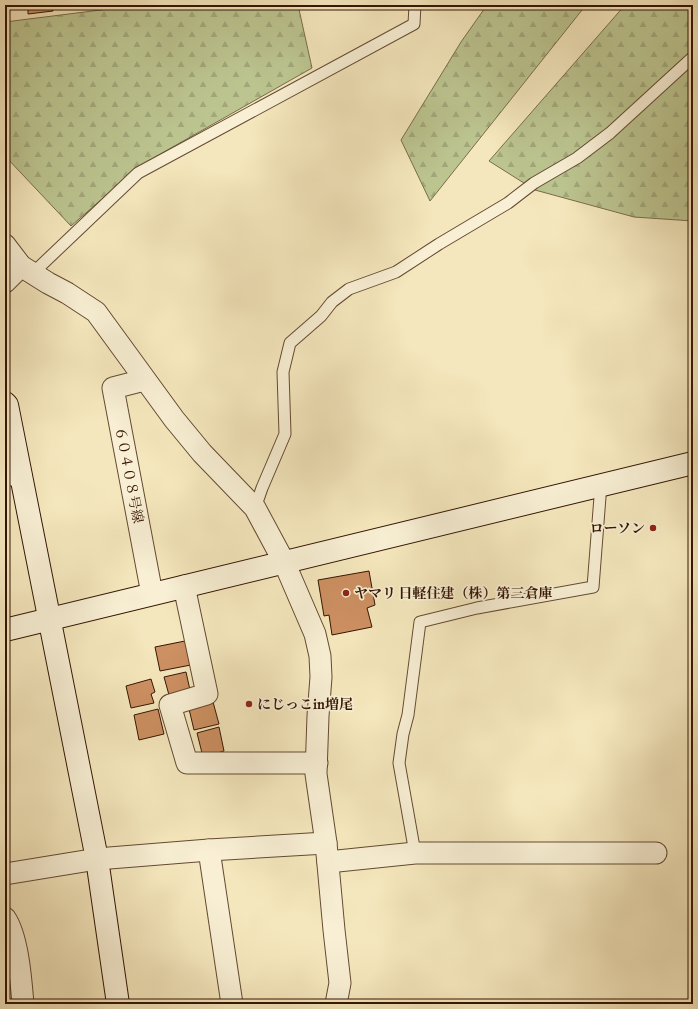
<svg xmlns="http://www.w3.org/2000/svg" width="698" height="1009" viewBox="0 0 698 1009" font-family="Alegreya,'Noto Serif JP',serif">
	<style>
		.forest { fill: url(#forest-firs); stroke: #786d4a }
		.building { fill: #cd9062; stroke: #341503 }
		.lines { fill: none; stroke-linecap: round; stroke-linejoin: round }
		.lane-casing { stroke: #644a32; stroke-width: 13 }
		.street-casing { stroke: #644a32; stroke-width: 23 }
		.secondary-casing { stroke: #341503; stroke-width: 24 }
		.lane { stroke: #f8efd4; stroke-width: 11 }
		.street { stroke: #f8efd4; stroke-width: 21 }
		.secondary { stroke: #f8efd4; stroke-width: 22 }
		.poi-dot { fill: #8f2418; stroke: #f8efd4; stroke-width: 1.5 }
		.labels { text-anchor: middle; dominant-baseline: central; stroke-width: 3.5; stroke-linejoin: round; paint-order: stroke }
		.street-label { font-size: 14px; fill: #341503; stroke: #f8efd4 }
		.poi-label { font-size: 14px; font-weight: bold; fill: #341503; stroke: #f8efd4; text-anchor: start }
	</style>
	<defs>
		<pattern id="forest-firs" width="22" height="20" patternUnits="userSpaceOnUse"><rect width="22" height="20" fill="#bcc590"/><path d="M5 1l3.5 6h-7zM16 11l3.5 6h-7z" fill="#a2a87b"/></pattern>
	</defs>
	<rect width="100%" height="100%" fill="#f5e7bd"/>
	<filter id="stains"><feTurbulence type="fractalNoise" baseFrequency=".005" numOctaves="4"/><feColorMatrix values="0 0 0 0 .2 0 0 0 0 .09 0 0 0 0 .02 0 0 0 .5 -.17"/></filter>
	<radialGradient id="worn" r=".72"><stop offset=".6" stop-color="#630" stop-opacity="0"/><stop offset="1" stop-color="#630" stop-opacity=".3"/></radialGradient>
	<!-- forest -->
	<g class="forest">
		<polygon points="140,5 298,5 312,68 141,165 71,226 5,156 5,22"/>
		<polygon points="487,5 586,5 430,201 401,140 461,42"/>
		<polygon points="625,5 693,5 693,221 634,217 535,190 489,161"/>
	</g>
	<!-- building -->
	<g class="building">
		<polygon points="28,5 53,5 53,11 28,14"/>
		<polygon points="369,571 375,605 367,608 372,627 332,635 329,615 324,616 318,580"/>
		<polygon points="190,640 196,664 160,671 155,647"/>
		<polygon points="186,672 190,690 169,695 164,677"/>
		<polygon points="151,679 155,692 151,694 154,703 131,708 126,686"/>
		<polygon points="213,702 219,724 194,730 189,709"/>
		<polygon points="158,709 164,734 139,740 134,715"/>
		<polygon points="219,727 224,751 203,757 197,733"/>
	</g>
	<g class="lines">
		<defs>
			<g id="lane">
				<polyline points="33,273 138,173 414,24 415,5"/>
				<polyline points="255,508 262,488 285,434 283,372 290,343 321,316 332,302 349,289 396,272 439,244 508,203 534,183 577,158 610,133 693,57"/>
				<polyline points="415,853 399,763 403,734 408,715 420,622 477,608 593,587 601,484"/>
			</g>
			<g id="street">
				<polyline points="5,245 21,266 48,283 67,293 96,312 174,419 202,453 255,508 284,562 315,634 320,656 321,677 318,716 316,774 326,843 334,930 340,983 336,1004"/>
				<polyline points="5,282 21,266"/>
				<polyline points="144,380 113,388 152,594"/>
				<polyline points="5,474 21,476"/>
				<polyline points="184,586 207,694 170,705 187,763 317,763"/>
				<polyline points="209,850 232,1004"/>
				<polyline points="328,862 415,853 656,853"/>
				<polyline points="5,874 97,859 209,850 326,843"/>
				<path d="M5,918C18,937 21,980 23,1004"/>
			</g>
			<g id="secondary">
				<polyline points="5,403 7,405 97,859 118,1004"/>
				<polyline points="5,630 693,463"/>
			</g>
		</defs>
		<!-- lane casing -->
		<use href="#lane" class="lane-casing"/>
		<!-- street casing -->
		<use href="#street" class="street-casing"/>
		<!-- secondary casing -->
		<use href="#secondary" class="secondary-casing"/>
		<!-- lane -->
		<use href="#lane" class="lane"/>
		<!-- street -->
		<use href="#street" class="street"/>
		<!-- secondary -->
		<use href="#secondary" class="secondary"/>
	</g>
	<!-- markers -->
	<g class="poi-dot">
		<circle cx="653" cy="528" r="4"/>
		<circle cx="346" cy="593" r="4"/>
		<circle cx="249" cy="704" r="4"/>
	</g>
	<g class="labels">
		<!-- street labels -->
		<g class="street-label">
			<text transform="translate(129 475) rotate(79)">６０４０８号線</text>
		</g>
		<!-- poi labels -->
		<g class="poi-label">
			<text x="645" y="528" text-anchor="end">ローソン</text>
			<text x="354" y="593">ヤマリ 日軽住建（株）第三倉庫</text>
			<text x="257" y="704">にじっこin増尾</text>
		</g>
	</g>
	<!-- margin -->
	<rect width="698" height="1009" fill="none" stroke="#f5e7bd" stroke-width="20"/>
	<rect x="6" y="6" width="686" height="997" fill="none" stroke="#341503" stroke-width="2"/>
	<rect x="10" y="10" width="678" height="989" fill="none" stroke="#341503"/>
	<rect width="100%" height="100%" filter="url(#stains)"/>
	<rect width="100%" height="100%" fill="url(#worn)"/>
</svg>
